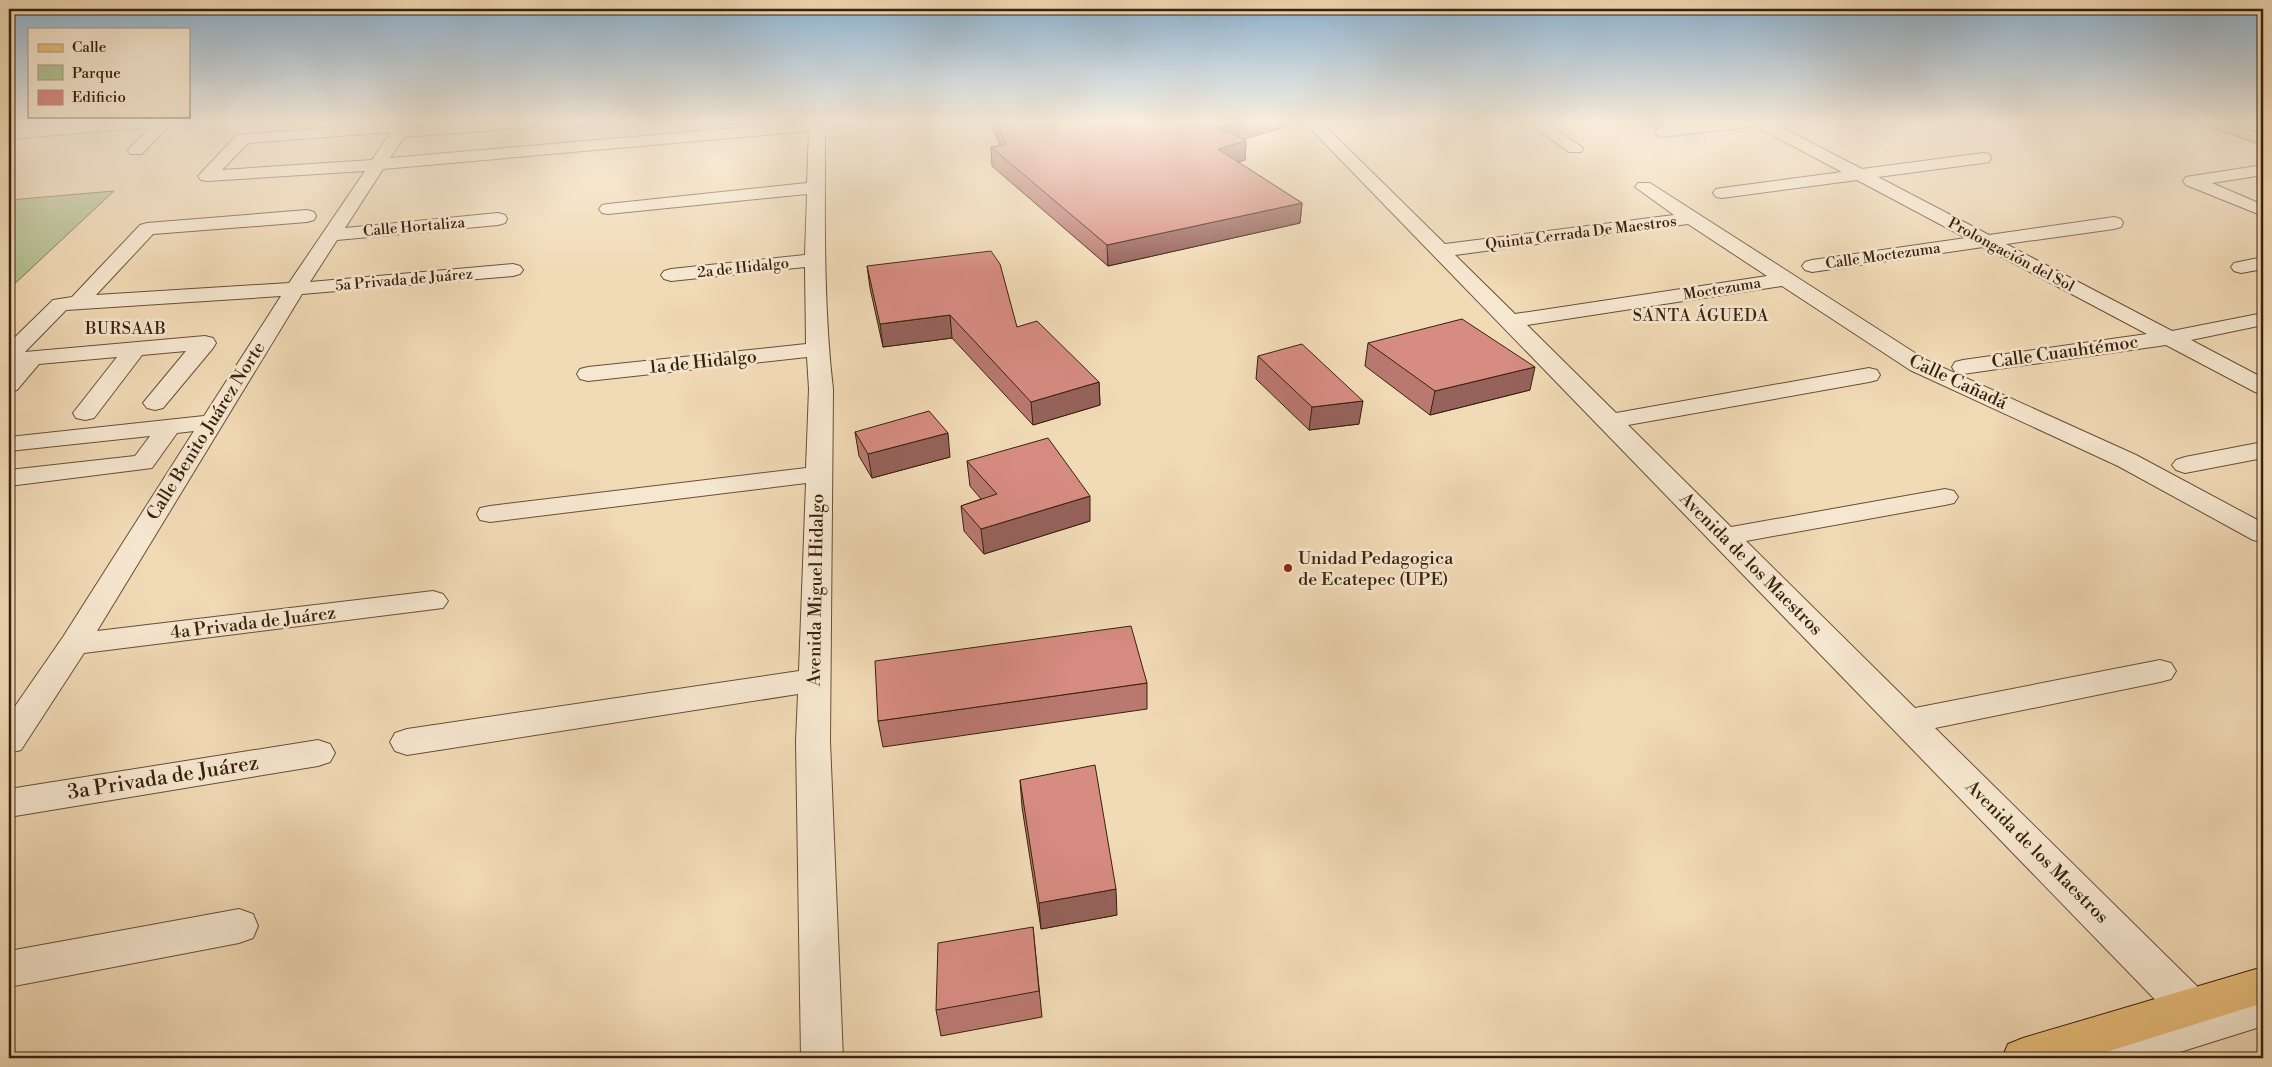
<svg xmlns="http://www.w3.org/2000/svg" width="2272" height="1067" viewBox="0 0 2272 1067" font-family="'Libre Bodoni',serif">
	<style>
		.green { fill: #b3c193; stroke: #767150 }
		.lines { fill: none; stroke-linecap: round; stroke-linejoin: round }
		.minor-casing { stroke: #664f36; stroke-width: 2 }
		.major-casing { stroke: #38210c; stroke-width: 2 }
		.minor { fill: #f6e7d0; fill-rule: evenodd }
		.major { fill: #e8bd7b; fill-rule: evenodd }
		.wall { fill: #b97870; stroke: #38210c }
		.shaded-wall { fill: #96625b; stroke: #38210c }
		.building { fill: #d78c82; stroke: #38210c }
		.poi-dot { fill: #8f2418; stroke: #f6e7d0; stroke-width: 2 }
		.labels { text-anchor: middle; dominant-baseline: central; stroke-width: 5; stroke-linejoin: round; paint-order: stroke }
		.far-street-label { font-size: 15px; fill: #38210c; stroke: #f6e7d0 }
		.far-neighbourhood-label { font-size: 16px; letter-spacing: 1px; fill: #38210c; stroke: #f6e7d0 }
		.street-label { font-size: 18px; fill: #38210c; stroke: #f6e7d0 }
		.poi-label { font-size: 18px; fill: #38210c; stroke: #f6e7d0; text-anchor: start }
		.near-street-label { font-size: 21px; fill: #38210c; stroke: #f6e7d0 }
	</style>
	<rect width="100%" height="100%" fill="#f1dab6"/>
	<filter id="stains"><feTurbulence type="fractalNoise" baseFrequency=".004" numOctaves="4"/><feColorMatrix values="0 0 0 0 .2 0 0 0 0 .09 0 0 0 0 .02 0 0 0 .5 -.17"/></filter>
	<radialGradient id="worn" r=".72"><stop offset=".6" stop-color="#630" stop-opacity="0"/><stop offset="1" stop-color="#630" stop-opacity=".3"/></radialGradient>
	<!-- green -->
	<polygon class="green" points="114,191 9,289 9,200"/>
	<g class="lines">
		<defs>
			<g id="minor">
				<polygon points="103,122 172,122 142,154 130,154 128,150 150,127 9,139 9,129"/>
				<path d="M398,122H414L411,127L479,122H541L539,125L533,127L404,137L390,158L803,122H860L858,125L825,129C825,216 823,303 833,389L830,741L843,1058H801L796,741L798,694L407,755L395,751L390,742L395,733L407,729L799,671L806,483L490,522L480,520L477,514L480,508L490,506L806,468L809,389L807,357L588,381L580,379L577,374L580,369L588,367L806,344L805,267L671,281L664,279L661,275L664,271L671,269L805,255L807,194L608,214L602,213L599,209L602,205L608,204L807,183L809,131L383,169L345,228L498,213L505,215L507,219L505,223L498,225L337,240L310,282L513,264L520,266L523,270L520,274L513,276L302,294L97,631L433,591L443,594L448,601L443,608L84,653L21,750L9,753V715L63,637L194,431L177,433L152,468L9,486V470L135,456L150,436L9,451V437L204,416L281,296L66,310L25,352L205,336L213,338L216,343L213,348L163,408L155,410L147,408L143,403L186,351L142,355L94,418L85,420L76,418L73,413L117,357L39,364L17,390L9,392V371L13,366L9,367V343L53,300L72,297L140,225L147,223L307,210L314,212L316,216L314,220L307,222L153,234L96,295L289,283L365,171L207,181L201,180L198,176L237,135ZM391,132L372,160L222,170L248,143Z"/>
				<path d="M1304,122H1321L1445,244L1674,215L1635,187L1638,183H1650L1926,360L2136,455L2263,523V542L2253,540L2118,466L1910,370L1782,286L1527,325L1616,413L1869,368L1877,370L1880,375L1877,380L1869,382L1628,425L1731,527L1945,489L1954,491L1958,497L1954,503L1945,505L1746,541L1915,708L2160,660L2171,663L2176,671L2171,679L2160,682L1935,728L2206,995L2210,1004L2263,988V1026L2161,1058H2077L2083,1044L2171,1016ZM1688,224L1767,276L1515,314L1455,255Z"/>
				<polygon points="1527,122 1545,122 1583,148 1581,152 1569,152"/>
				<polygon points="1712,122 1771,122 1862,169 1983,153 1989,154 1991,158 1989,162 1983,163 1878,177 1989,235 2114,217 2121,219 2123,223 2121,227 2114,229 2006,244 2172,331 2263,313 2263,325 2191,340 2263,378 2263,394 2255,392 2166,345 1963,374 1955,372 1952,367 1955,362 1963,360 2147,334 1983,247 1812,272 1805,270 1802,266 1805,262 1812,260 1966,238 1857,180 1722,198 1716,197 1713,193 1716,189 1722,188 1842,172 1755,126 1663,137 1657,135 1655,132 1657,129 1663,127"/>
				<polygon points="2263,165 2263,175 2212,183 2263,205 2263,216 2186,185 2183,181 2186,177 2192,176"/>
				<polygon points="2263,257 2263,269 2241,273 2234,271 2231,267 2234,263"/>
				<polygon points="2263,442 2263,458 2185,473 2176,470 2172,465 2176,460 2185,457"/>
				<polygon points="318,740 330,744 335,753 330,762 318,766 9,817 9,789"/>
				<polygon points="239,909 253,914 258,926 253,938 239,943 9,987 9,951"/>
			</g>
			<g id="major">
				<polygon points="2205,122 2227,122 2263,135 2263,145 2207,125"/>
				<polygon points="2263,967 2263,1003 2087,1058 2002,1058 2008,1044 2023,1038"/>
			</g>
		</defs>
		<!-- minor casing -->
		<use href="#minor" class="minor-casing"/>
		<!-- major casing -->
		<use href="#major" class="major-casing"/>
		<!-- minor -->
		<use href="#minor" class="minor"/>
		<!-- major -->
		<use href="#major" class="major"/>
	</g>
	<!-- wall -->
	<g class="wall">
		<polygon points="990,122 1296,122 1296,124 1243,139 1246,141 1245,160 1238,162 1302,203 1300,223 1108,266 992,166 991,147 1000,146"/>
		<polygon points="867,266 1017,327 1099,382 1100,405 1033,425 952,338 883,347 870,288"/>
		<polygon points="1368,343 1530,390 1430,415 1365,366"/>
		<polygon points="1258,356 1359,424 1309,430 1256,379"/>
		<polygon points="855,432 950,457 872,478 859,456"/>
		<polygon points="967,461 1090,521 984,554 964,531 961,506 981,499 970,486"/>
		<polygon points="1147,683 1147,709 883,747 878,721"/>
		<polygon points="1020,780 1117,915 1041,929 1022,807"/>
		<polygon points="1033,927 1042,1017 941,1036 936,1010"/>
	</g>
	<!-- shaded-wall -->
	<g class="shaded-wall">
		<polygon points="1243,122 1296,122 1296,124 1218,147 1219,128"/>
		<polygon points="1246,141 1245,160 1217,168 1218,149"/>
		<polygon points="1302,203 1300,223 1108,266 1107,245"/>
		<polygon points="950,315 952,338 883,347 880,324"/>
		<polygon points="1535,367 1530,390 1430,415 1435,391"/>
		<polygon points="1099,382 1100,405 1033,425 1031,402"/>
		<polygon points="1363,401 1359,424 1309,430 1312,407"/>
		<polygon points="948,433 950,457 872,478 868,454"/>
		<polygon points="1090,496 1090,521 984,554 981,529"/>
		<polygon points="1116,889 1117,915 1041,929 1039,903"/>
	</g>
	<!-- building -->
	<g class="building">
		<polygon points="996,122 1243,122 1219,128 1246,141 1218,149 1302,203 1107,245 991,147 1006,145"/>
		<polygon points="991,251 1000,264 1017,327 1037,321 1099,382 1031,402 950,315 880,324 867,266"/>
		<polygon points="1462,319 1535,367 1435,391 1368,343"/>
		<polygon points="1302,344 1363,401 1312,407 1258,356"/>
		<polygon points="929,411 948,433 868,454 855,432"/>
		<polygon points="1048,438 1090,496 981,529 961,506 997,494 967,461"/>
		<polygon points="1131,626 1147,683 878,721 875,661"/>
		<polygon points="1095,765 1116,889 1039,903 1020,780"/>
		<polygon points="1033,927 1039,991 936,1010 938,943"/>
	</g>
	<!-- sky -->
	<linearGradient id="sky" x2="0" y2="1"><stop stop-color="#8cb5d6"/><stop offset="0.45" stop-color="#f9eede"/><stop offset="1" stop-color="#f9eede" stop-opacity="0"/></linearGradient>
	<rect width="2272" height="271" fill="url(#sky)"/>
	<!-- markers -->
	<circle class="poi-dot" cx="1288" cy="568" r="5"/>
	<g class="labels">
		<!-- far-street labels -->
		<g class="far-street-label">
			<text transform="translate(414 227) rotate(-5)">Calle Hortaliza</text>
			<text transform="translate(1581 233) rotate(-7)">Quinta Cerrada De Maestros</text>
			<text transform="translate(2011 255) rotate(28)">Prolongación del Sol</text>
			<text transform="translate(1883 256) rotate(-8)">Calle Moctezuma</text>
			<text transform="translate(743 268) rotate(-6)">2a de Hidalgo</text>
			<text transform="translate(404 280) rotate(-5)">5a Privada de Juárez</text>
			<text transform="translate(1722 289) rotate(-9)">Moctezuma</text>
		</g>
		<!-- far-neighbourhood labels -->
		<g class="far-neighbourhood-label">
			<text x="1701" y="316">SANTA ÁGUEDA</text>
			<text x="126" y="329">BURSAAB</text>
		</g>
		<!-- street labels -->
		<g class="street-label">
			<text transform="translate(2065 352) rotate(-8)">Calle Cuauhtémoc</text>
			<text transform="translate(703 362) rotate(-6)">1a de Hidalgo</text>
			<text transform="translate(1958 382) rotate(25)">Calle Cañadá</text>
			<text transform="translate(206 431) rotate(-58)">Calle Benito Juárez Norte</text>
			<text transform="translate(1751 564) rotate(45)">Avenida de los Maestros</text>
			<text transform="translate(816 590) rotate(-89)">Avenida Miguel Hidalgo</text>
			<text transform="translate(253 623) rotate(-7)">4a Privada de Juárez</text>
			<text transform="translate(2037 852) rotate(45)">Avenida de los Maestros</text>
		</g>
		<!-- poi labels -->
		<g class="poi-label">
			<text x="1298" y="558">Unidad Pedagogica<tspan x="1298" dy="21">de Ecatepec (UPE)</tspan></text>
		</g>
		<!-- near-street labels -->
		<g class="near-street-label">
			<text transform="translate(163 778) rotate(-9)">3a Privada de Juárez</text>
		</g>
	</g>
	<!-- margin -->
	<rect width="2272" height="1067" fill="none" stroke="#f1dab6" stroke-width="30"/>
	<rect x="10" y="10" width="2252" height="1047" fill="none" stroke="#38210c" stroke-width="2.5"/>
	<rect x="15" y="15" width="2242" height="1037" fill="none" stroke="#38210c"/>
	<!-- legend -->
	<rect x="28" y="28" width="162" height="90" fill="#f6e7d0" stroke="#aa9882"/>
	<rect x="38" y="44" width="25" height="8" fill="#e8bd7b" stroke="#aa9882"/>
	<text x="72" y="52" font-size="15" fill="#38210c">Calle</text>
	<rect x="38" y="65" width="25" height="15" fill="#b3c193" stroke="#aa9882"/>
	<text x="72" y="78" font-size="15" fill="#38210c">Parque</text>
	<rect x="38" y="90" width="25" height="15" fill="#d78c82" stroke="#aa9882"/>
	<text x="72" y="102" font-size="15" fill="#38210c">Edificio</text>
	<rect width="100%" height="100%" filter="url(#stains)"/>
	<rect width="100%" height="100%" fill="url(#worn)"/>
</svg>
